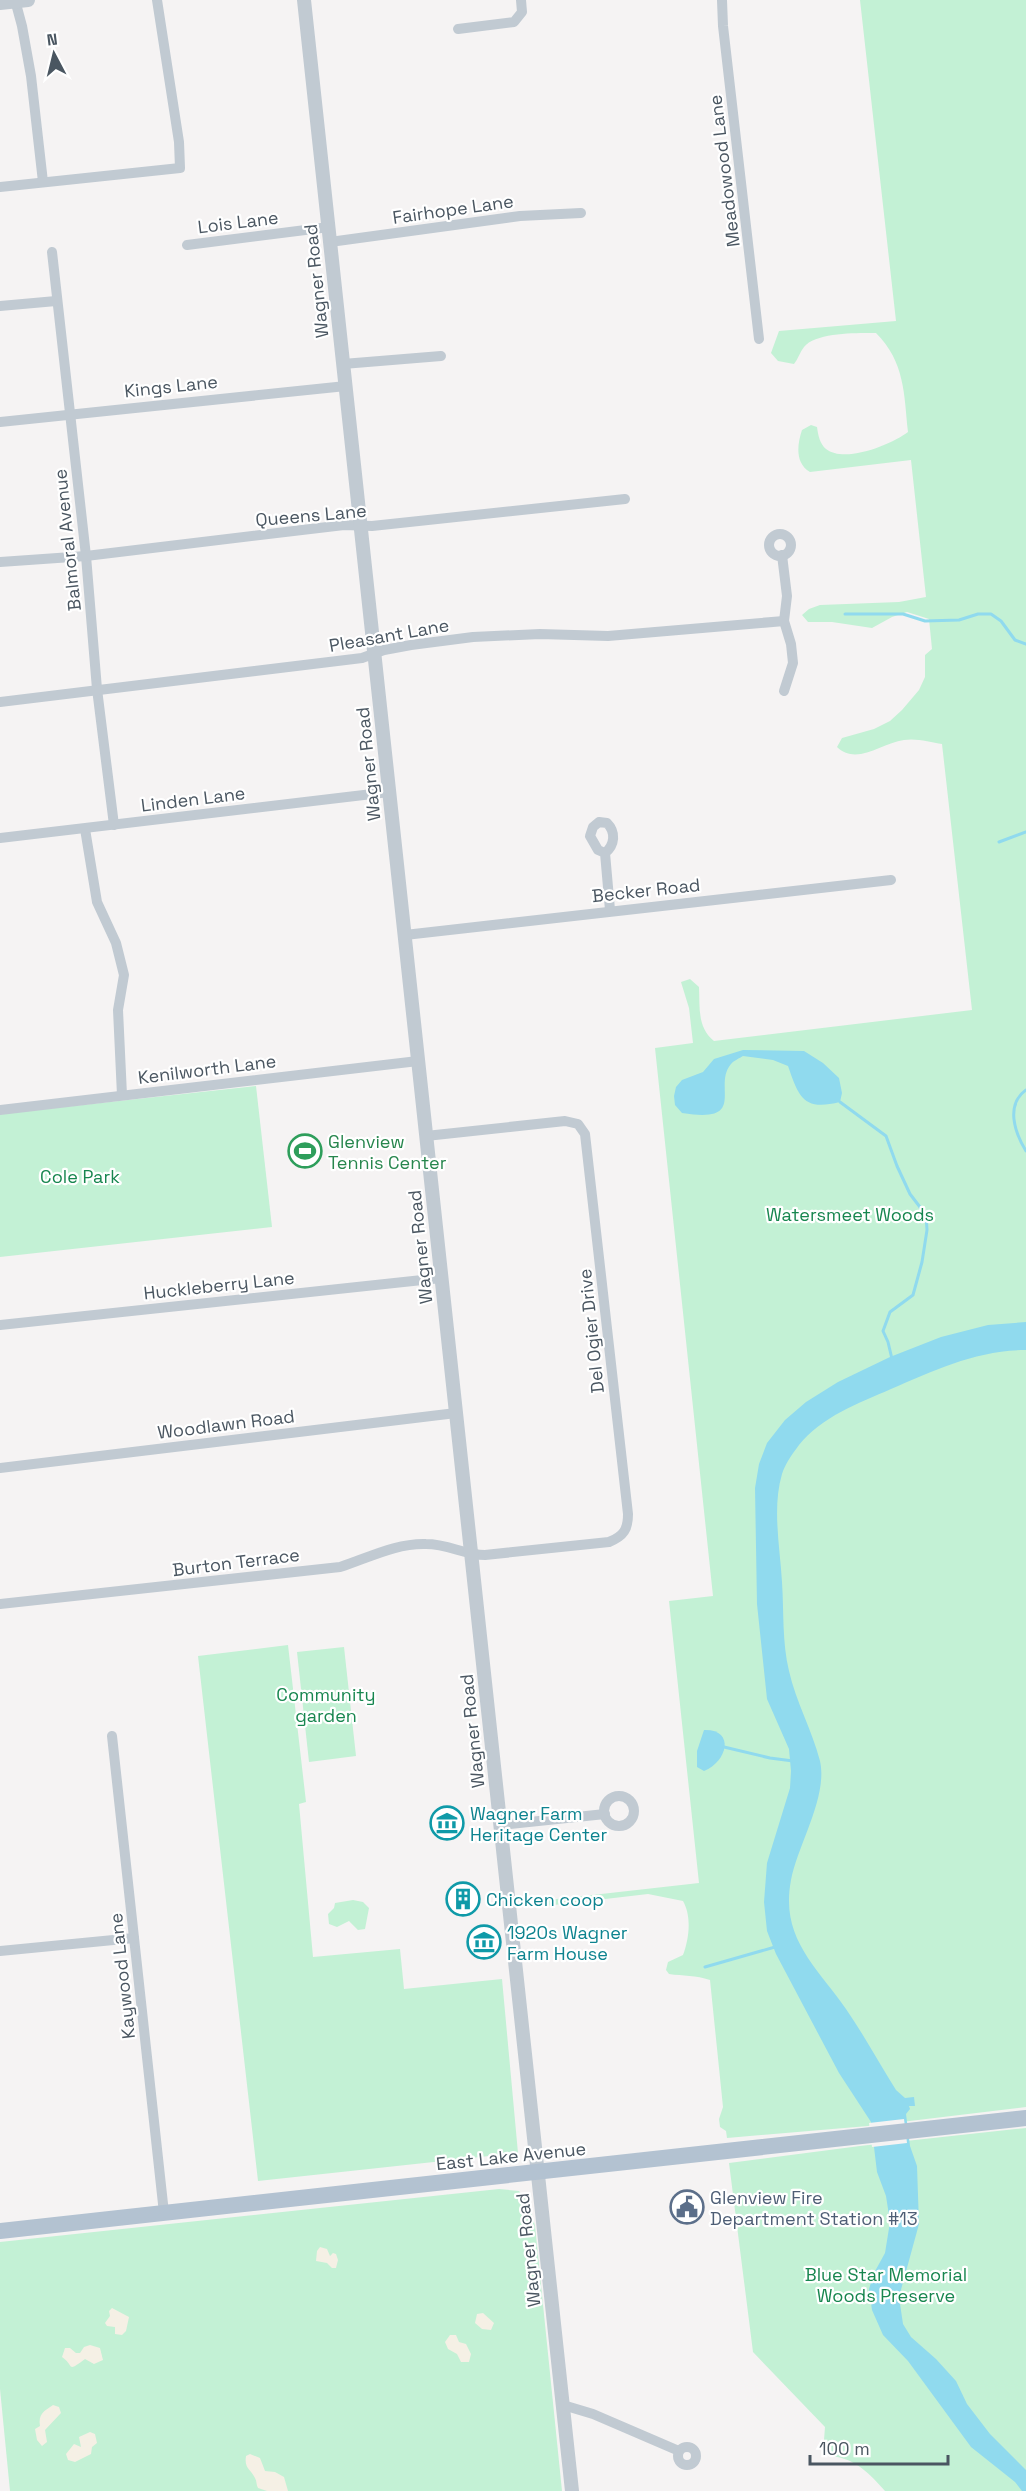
<svg xmlns="http://www.w3.org/2000/svg" width="1026" height="2491" viewBox="0 0 1026 2491" font-family="'Space Grotesk',sans-serif">
	<style>
		.green { fill: #c3f1d5 }
		.sand { fill: #f5f0e5 }
		.water { fill: #90daee }
		.pier { fill: #f5f3f3 }
		.lines { fill: none; stroke-linecap: round; stroke-linejoin: round }
		.stream { stroke: #90daee; stroke-width: 3 }
		.minor { stroke: #c1cad2; stroke-width: 10 }
		.tertiary { stroke: #c1cad2; stroke-width: 14 }
		.primary { stroke: #b3c2d1; stroke-width: 16 }
		.labels { text-anchor: middle; dominant-baseline: central; stroke-width: 4.5; stroke-linejoin: round; paint-order: stroke }
		.street-label { font-size: 18px; fill: #4a5661; stroke: #fff }
		.leisure-label { font-size: 18px; fill: #27864d; stroke: #fff; text-anchor: start }
		.park-label { font-size: 18px; fill: #17864f; stroke: #fff }
		.culture-label { font-size: 18px; fill: #0d838f; stroke: #fff; text-anchor: start }
		.service-label { font-size: 18px; fill: #4e5e75; stroke: #fff; text-anchor: start }
	</style>
	<rect width="100%" height="100%" fill="#f5f3f3"/>
	<!-- green -->
	<g class="green">
		<path d="M860,0H1026V2107L868,2126L727,2138L726,2131L720,2127L719,2119L723,2107L710,1980C696,1975 683,1976 669,1974L666,1970L668,1962L683,1955C689,1939 692,1917 683,1901L648,1894L537,1907L531,1906L530,1902L699,1883L669,1601L713,1596L655,1048L693,1043L689,1008L681,982L690,979L699,987C700,1008 697,1027 714,1041L972,1010L942,744C931,742 916,738 904,740C881,743 857,766 837,747L842,738L874,729L890,721L902,710L919,690L925,677V655L932,649L929,619L907,612L892,617L872,628L832,622H808L802,615L809,609L820,605L899,602L926,597L911,460L810,472C795,463 797,445 802,430L811,425L817,427C818,435 820,444 826,449C845,464 892,444 908,432C904,394 905,362 876,333C858,333 816,332 804,347C800,352 798,359 794,364L778,361L771,353L779,331L896,321Z"/>
		<polygon points="256,1086 272,1227 0,1257 0,1114"/>
		<polygon points="288,1645 306,1802 299,1804 313,1957 400,1949 404,1989 502,1979 518,2153 258,2181 198,1656"/>
		<polygon points="344,1647 356,1756 309,1762 297,1652"/>
		<polygon points="353,1900 363,1902 369,1908 365,1929 358,1930 349,1921 337,1927 329,1924 328,1914 334,1908 335,1903"/>
		<path d="M1026,2128V2491H885C870,2474 856,2459 832,2456L824,2440L825,2427L753,2352L729,2163L860,2146Z"/>
		<polygon points="499,2189 519,2191 529,2204 535,2226 562,2491 10,2491 0,2389 0,2242"/>
	</g>
	<!-- sand -->
	<g class="sand">
		<polygon points="320,2247 327,2249 330,2256 333,2253 336,2254 338,2260 336,2268 332,2268 327,2263 316,2261 317,2251"/>
		<polygon points="112,2308 129,2317 126,2331 122,2335 115,2334 115,2327 107,2326 105,2323 110,2316 109,2311"/>
		<polygon points="483,2313 494,2323 491,2330 482,2329 475,2323 477,2314"/>
		<polygon points="450,2335 456,2335 459,2342 466,2344 471,2354 469,2362 461,2362 457,2354 448,2349 445,2342"/>
		<path d="M90,2345L100,2348L103,2360L94,2364L85,2359C66,2373 75,2366 62,2357L65,2348H70L76,2353H80L84,2347Z"/>
		<path d="M53,2405L59,2407L61,2413L45,2430L47,2442L42,2446L37,2440L35,2429L40,2426C38,2414 44,2411 53,2405Z"/>
		<polygon points="90,2432 95,2434 97,2443 92,2447 91,2454 75,2462 68,2460 66,2454 74,2444 81,2447 79,2437"/>
		<path d="M250,2454L260,2458L265,2471L275,2472L284,2477L288,2491H267L258,2488C256,2485 257,2481 255,2478C251,2469 244,2469 246,2456Z"/>
	</g>
	<!-- water -->
	<g class="water">
		<path d="M743,1050L804,1051L823,1063L839,1078L842,1093L840,1102C804,1111 799,1098 788,1066L773,1060L743,1056C740,1058 733,1061 731,1064C712,1086 749,1124 682,1113L675,1105L674,1096L676,1087L682,1080L703,1072L714,1059Z"/>
		<path d="M1026,1322V1350C977,1350 935,1370 891,1389C859,1403 821,1417 799,1445C793,1453 785,1464 782,1474C772,1508 780,1547 782,1582C784,1612 782,1642 789,1671C796,1702 812,1730 820,1761C828,1797 798,1844 791,1880C780,1938 816,1966 846,2009C864,2035 879,2063 896,2090L905,2098L914,2097L915,2106H909L910,2109L906,2114L910,2146L917,2166L919,2224L899,2297L903,2324L911,2337L936,2359L956,2381L967,2404L990,2434L1026,2470V2491H1022L1015,2482L971,2447L908,2361L883,2335L872,2310L869,2289L874,2273L885,2253L890,2222L886,2196L877,2172L871,2122L839,2073L776,1954L767,1931L764,1902L767,1863L790,1788L791,1771L789,1749L767,1699L757,1604L755,1488L759,1464L767,1443L785,1420L806,1402L838,1382L890,1357L941,1337L988,1325Z"/>
		<path d="M704,1730C735,1729 728,1761 704,1771L697,1767V1751Z"/>
	</g>
	<!-- pier -->
	<polygon class="pier" points="904,2119 907,2143 872,2147 869,2123"/>
	<g class="lines">
		<!-- stream -->
		<g class="stream">
			<polyline points="845,614 903,614 925,621 959,620 978,614 991,614 1001,621 1015,640 1026,644"/>
			<polyline points="999,842 1026,832"/>
			<path d="M1026,1090C1005,1105 1015,1133 1026,1151"/>
			<polyline points="840,1102 886,1136 897,1166 910,1194 926,1215 927,1230 922,1262 913,1295 890,1312 883,1331 888,1342 892,1359"/>
			<polyline points="724,1747 770,1758 793,1761"/>
			<polyline points="705,1967 775,1947"/>
		</g>
		<!-- minor -->
		<g class="minor">
			<polyline points="15,0 22,26 31,76 43,182"/>
			<polyline points="722,0 723,26 759,339"/>
			<polyline points="458,29 514,22 522,12 521,0"/>
			<polyline points="0,187 180,168 179,142 157,0"/>
			<polyline points="330,242 520,216 581,213"/>
			<polyline points="187,245 329,227"/>
			<polyline points="52,252 86,556 97,689 114,825"/>
			<polyline points="0,306 56,301"/>
			<polyline points="343,364 441,356"/>
			<polyline points="0,422 346,386"/>
			<circle cx="780" cy="545" r="11"/>
			<polyline points="782,555 787,596 784,621 791,644 793,663 784,691"/>
			<polyline points="0,562 86,556 344,525 372,526 625,499"/>
			<polyline points="0,702 362,658 384,650 411,645 473,637 540,634 608,636 784,621"/>
			<polyline points="85,829 97,902 116,943 124,975 118,1010 122,1095"/>
			<polyline points="0,838 389,792"/>
			<path d="M605,853L598,850L590,836L593,827L599,822L607,823C616,832 615,845 605,853L610,910"/>
			<polyline points="405,935 891,880"/>
			<polyline points="0,1110 418,1061"/>
			<polyline points="0,1325 441,1278"/>
			<polyline points="0,1468 456,1413"/>
			<path d="M0,1604L340,1567C368,1558 396,1543 426,1544C448,1544 465,1555 485,1555L609,1542C624,1536 628,1529 628,1514L585,1134L578,1124L565,1121L426,1136"/>
			<polyline points="112,1736 164,2213"/>
			<circle cx="619" cy="1811" r="15"/>
			<polyline points="500,1825 605,1814"/>
			<polyline points="0,1951 134,1938"/>
			<polyline points="563,2405 593,2414 679,2451"/>
			<circle cx="687" cy="2456" r="9"/>
		</g>
		<!-- tertiary -->
		<g class="tertiary">
			<polyline points="304,0 572,2491"/>
			<polyline points="0,3 28,0"/>
		</g>
		<!-- primary -->
		<polyline class="primary" points="0,2231 1026,2118"/>
	</g>
	<!-- icons -->
	<defs>
		<symbol id="stadium-ring" viewBox="-11 -11 22 22"><circle r="9.5" fill="#fff" stroke="#2e9e5b" stroke-width="1.5"/><path d="M0-5a6.5 5 0 1 0 0 10a6.5 5 0 1 0 0-10ZM-3.5-1.8h7v3.6h-7Z" fill="#2e9e5b"/></symbol>
		<symbol id="museum-ring" viewBox="-11 -11 22 22"><circle r="9.5" fill="#fff" stroke="#0f9aa8" stroke-width="1.5"/><path d="M0-6L6-3V-2H-6V-3ZM-5-1h2V3h-2ZM-1-1h2V3h-2ZM3-1h2V3H3ZM-6 4H6V6H-6Z" fill="#0f9aa8"/></symbol>
		<symbol id="building-ring" viewBox="-11 -11 22 22"><circle r="9.5" fill="#fff" stroke="#0f9aa8" stroke-width="1.5"/><path d="M-4-6H4V6H1V3H-1V6H-4ZM-2.5-4.3h1.7v1.8h-1.7ZM.8-4.3h1.7v1.8H.8ZM-2.5-1h1.7V.8h-1.7ZM.8-1h1.7V.8H.8Z" fill="#0f9aa8"/></symbol>
		<symbol id="civic-ring" viewBox="-11 -11 22 22"><circle r="9.5" fill="#fff" stroke="#5c6f8a" stroke-width="1.5"/><path d="M-.6-6.5H3V-4.5H.6V-3L4-1V1h2V6H-6V1h2V-1L-.6-3ZM-1.2 2.5V6h2.4V2.5Z" fill="#5c6f8a"/></symbol>
	</defs>
	<g fill-rule="evenodd">
		<use href="#stadium-ring" x="286" y="1132" width="38" height="38"/>
		<use href="#museum-ring" x="428" y="1804" width="38" height="38"/>
		<use href="#building-ring" x="444" y="1880" width="38" height="38"/>
		<use href="#museum-ring" x="465" y="1923" width="38" height="38"/>
		<use href="#civic-ring" x="668" y="2188" width="38" height="38"/>
	</g>
	<g class="labels">
		<!-- street labels -->
		<g class="street-label">
			<text transform="translate(724 171) rotate(-97)">Meadowood Lane</text>
			<text transform="translate(453 209) rotate(-8)">Fairhope Lane</text>
			<text transform="translate(238 222) rotate(-7)">Lois Lane</text>
			<text transform="translate(316 281) rotate(-96)">Wagner Road</text>
			<text transform="translate(171 386) rotate(-6)">Kings Lane</text>
			<text transform="translate(311 515) rotate(-5)">Queens Lane</text>
			<text transform="translate(67 540) rotate(-96)">Balmoral Avenue</text>
			<text transform="translate(389 635) rotate(-10)">Pleasant Lane</text>
			<text transform="translate(368 764) rotate(-96)">Wagner Road</text>
			<text transform="translate(193 799) rotate(-7)">Linden Lane</text>
			<text transform="translate(646 890) rotate(-6)">Becker Road</text>
			<text transform="translate(207 1069) rotate(-7)">Kenilworth Lane</text>
			<text transform="translate(420 1247) rotate(-96)">Wagner Road</text>
			<text transform="translate(219 1285) rotate(-6)">Huckleberry Lane</text>
			<text transform="translate(591 1331) rotate(-96)">Del Ogier Drive</text>
			<text transform="translate(226 1424) rotate(-7)">Woodlawn Road</text>
			<text transform="translate(236 1562) rotate(-7)">Burton Terrace</text>
			<text transform="translate(472 1731) rotate(-96)">Wagner Road</text>
			<text transform="translate(122 1976) rotate(-96)">Kaywood Lane</text>
			<text transform="translate(511 2156) rotate(-6)">East Lake Avenue</text>
			<text transform="translate(528 2250) rotate(-96)">Wagner Road</text>
		</g>
		<!-- leisure labels -->
		<g class="leisure-label">
			<text x="328" y="1141">Glenview<tspan x="328" dy="21">Tennis Center</tspan></text>
		</g>
		<!-- park labels -->
		<g class="park-label">
			<text x="80" y="1176">Cole Park</text>
			<text x="850" y="1214">Watersmeet Woods</text>
			<text x="326" y="1694">Community<tspan x="326" dy="21">garden</tspan></text>
			<text x="886" y="2274">Blue Star Memorial<tspan x="886" dy="21">Woods Preserve</tspan></text>
		</g>
		<!-- culture labels -->
		<g class="culture-label">
			<text x="470" y="1813">Wagner Farm<tspan x="470" dy="21">Heritage Center</tspan></text>
			<text x="486" y="1899">Chicken coop</text>
			<text x="507" y="1932">1920s Wagner<tspan x="507" dy="21">Farm House</tspan></text>
		</g>
		<!-- service labels -->
		<g class="service-label">
			<text x="710" y="2197">Glenview Fire<tspan x="710" dy="21">Department Station #13</tspan></text>
		</g>
	</g>
	<!-- north arrow -->
	<g transform="translate(54 54) rotate(353)" stroke="#ffffff" stroke-width="4.5" paint-order="stroke">
	<path d="M0-4.5L10 22L0 15L-10 22Z" fill="#4a5661"/>
	<text y="-9" font-size="16" font-weight="bold" text-anchor="middle" fill="#4a5661">N</text>
	</g>
	<!-- scale -->
	<path d="M810 2455v9h138v-9" fill="none" stroke="#4a5661" stroke-width="3"/>
	<text x="819" y="2455" font-size="18" fill="#4a5661" stroke="#ffffff" stroke-width="4.5" paint-order="stroke">100 m</text>
</svg>
